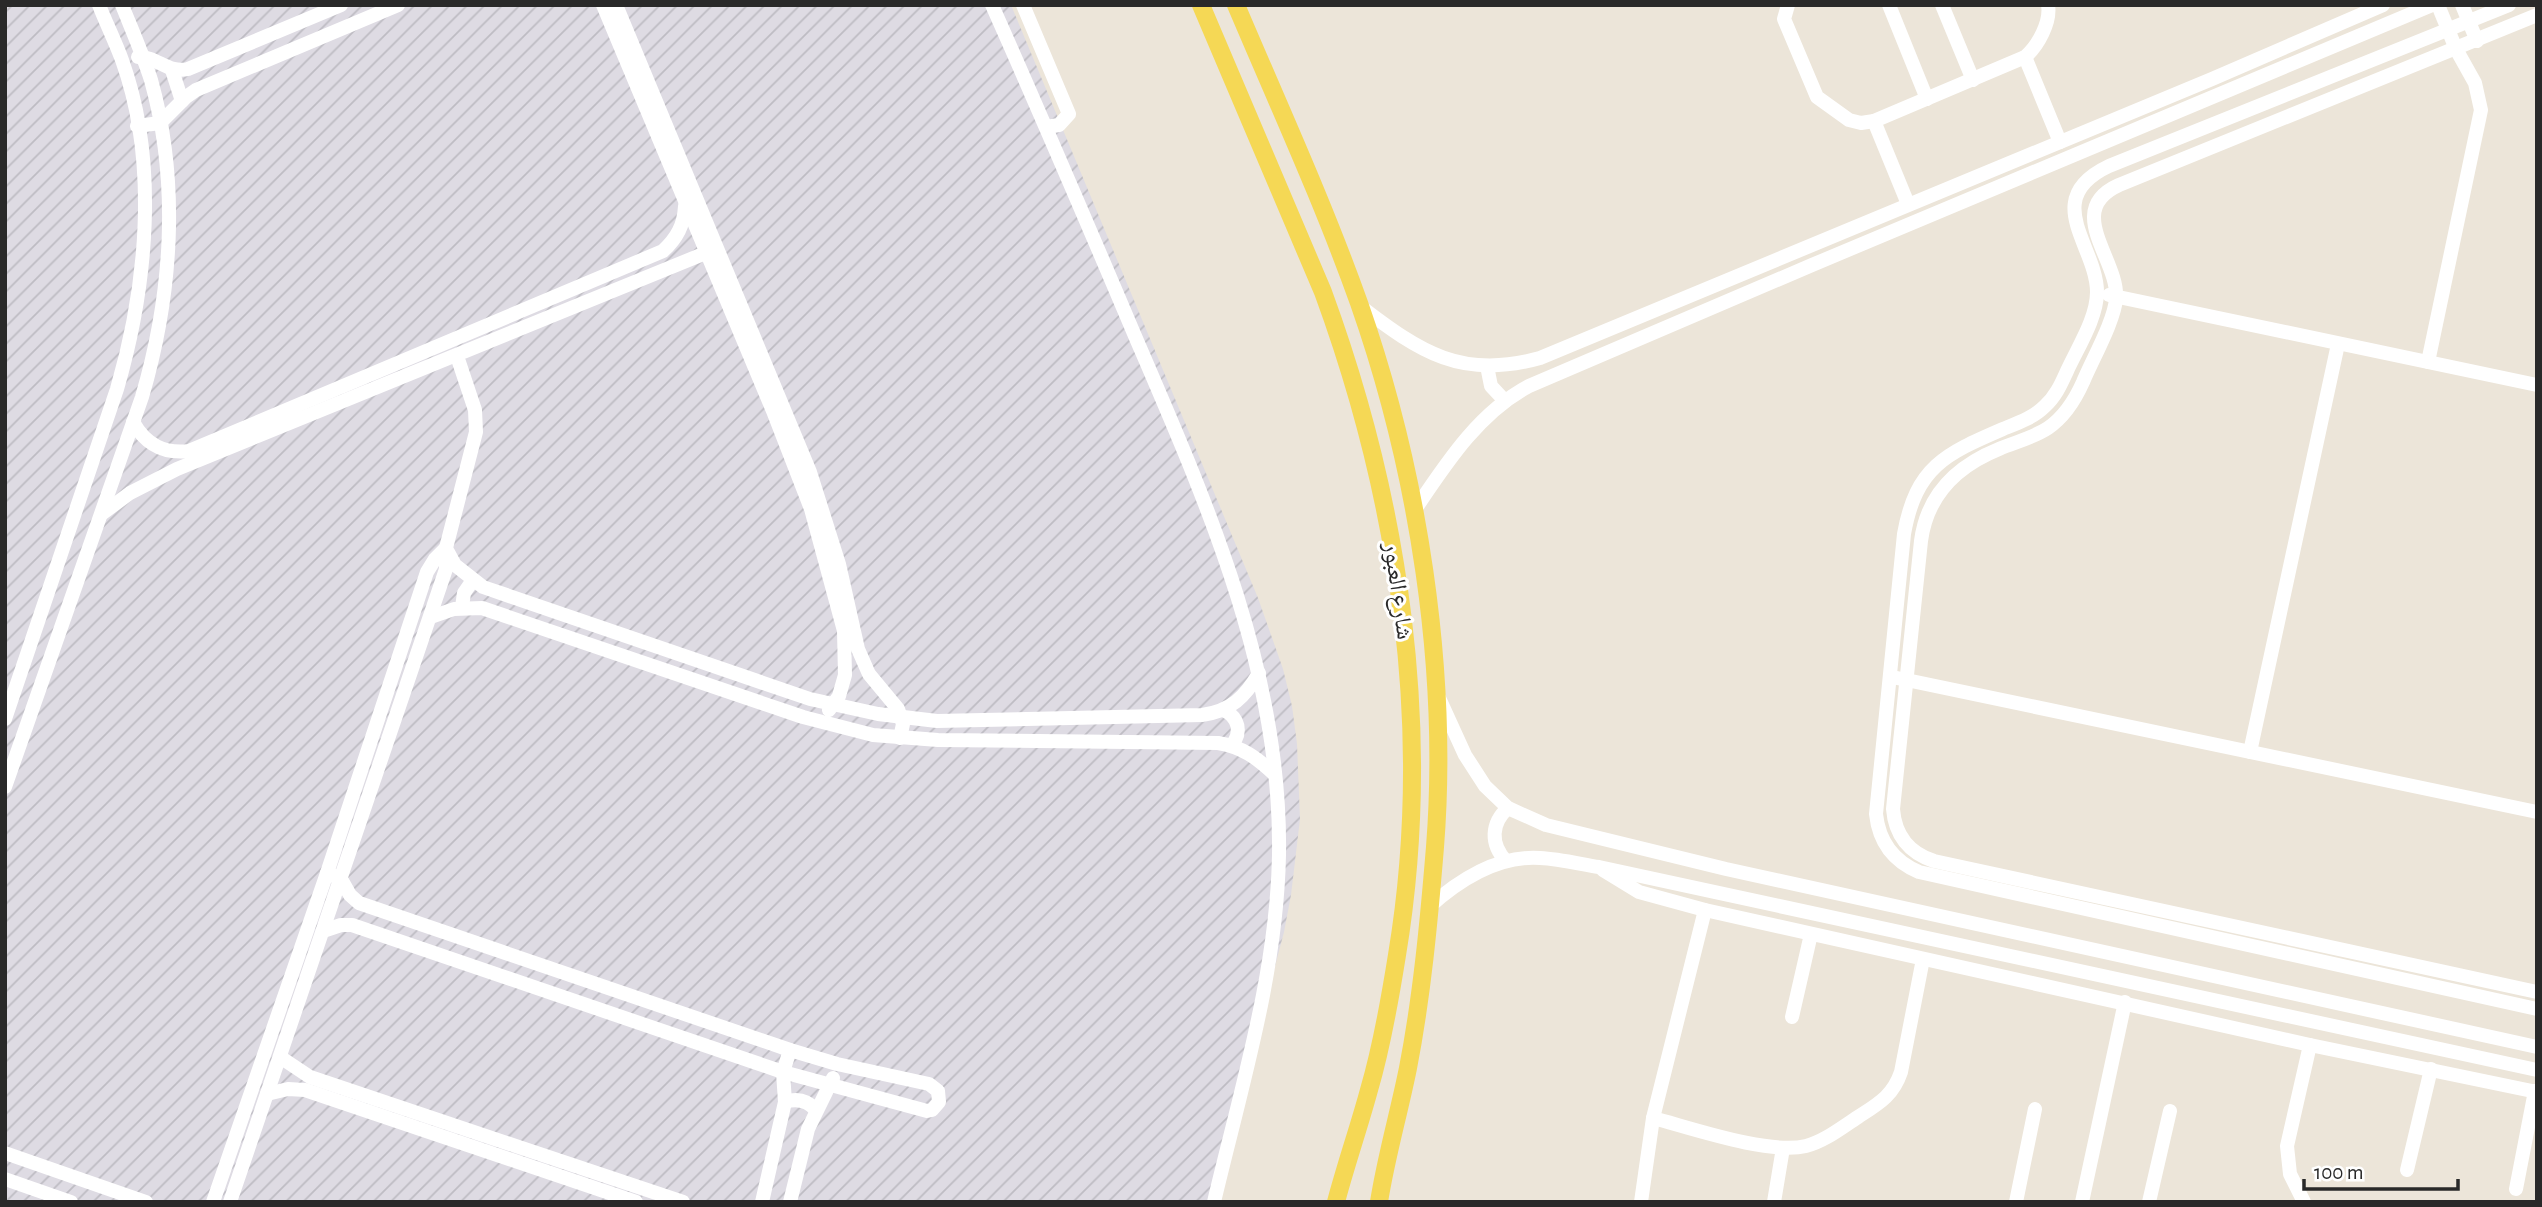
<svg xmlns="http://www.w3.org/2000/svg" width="2542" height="1207" viewBox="0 0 2542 1207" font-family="'Alegreya Sans','Noto Naskh Arabic',sans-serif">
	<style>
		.industrial { fill: url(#industrial-furrows) }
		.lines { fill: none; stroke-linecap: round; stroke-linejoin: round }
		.minor { stroke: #fff; stroke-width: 14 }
		.major { stroke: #f5d855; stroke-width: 18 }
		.labels { text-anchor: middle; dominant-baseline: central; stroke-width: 6; stroke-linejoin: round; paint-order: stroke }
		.street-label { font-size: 24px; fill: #292929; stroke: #fff }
	</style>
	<defs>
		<pattern id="industrial-furrows" width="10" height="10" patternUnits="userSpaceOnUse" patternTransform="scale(1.75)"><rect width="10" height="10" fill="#dedbe3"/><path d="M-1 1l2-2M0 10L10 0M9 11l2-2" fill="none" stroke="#bebcc3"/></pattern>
	</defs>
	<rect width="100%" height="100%" fill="#ece5d9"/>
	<!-- industrial -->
	<polygon class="industrial" points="5,5 1011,5 1258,598 1283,669 1292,706 1297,744 1300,819 1291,895 1284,932 1213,1202 5,1202"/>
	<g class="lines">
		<!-- minor -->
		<g class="minor">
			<polyline points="603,5 773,411 811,509 844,631 845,675 839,696 829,710"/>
			<polyline points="616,5 810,472 839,564 858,649 869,674 898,709 903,724 900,738"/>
			<path d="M992,5C1041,115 1088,225 1135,336C1206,501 1282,671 1279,855C1277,972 1241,1088 1214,1202"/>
			<polyline points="1023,5 1069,114 1059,125 1046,127"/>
			<path d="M1788,5L1784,19L1817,97L1849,120L1861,123L1874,121L2025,57C2038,46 2051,22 2048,5"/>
			<polyline points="1889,5 1927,99"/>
			<polyline points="1942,5 1973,80"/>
			<polyline points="2462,5 2477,41"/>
			<path d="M2509,5L2109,166C2039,199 2097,246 2097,292C2097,318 2078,347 2067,371C2061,384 2056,396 2045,406C2033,418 2018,423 2003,429C1945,454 1916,467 1904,534L1876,814C1879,842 1893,861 1919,872L2537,1009"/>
			<path d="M2537,15L2119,185C2063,210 2119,260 2116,298C2115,320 2092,360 2083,382C2075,400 2064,417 2048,428C2033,438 2015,442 1999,449C1957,466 1927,495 1921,541L1893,809C1895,835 1909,853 1934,861L2537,992"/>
			<path d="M138,57C157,56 168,74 188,69L341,5"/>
			<polyline points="2025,57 2060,142"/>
			<polyline points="172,70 182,101"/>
			<polyline points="1874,121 1908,204"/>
			<polyline points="137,126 160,123 186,97 196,90 398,5"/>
			<polyline points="2109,295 2537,385"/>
			<path d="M1360,306C1420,352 1462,380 1540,358L2212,79L2383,5"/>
			<polyline points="2428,362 2481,110 2475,83 2456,49 2438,5"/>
			<polyline points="1487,366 1491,386 1505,401"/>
			<path d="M133,422C146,445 164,454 189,451L663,251C677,238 684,225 685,206"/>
			<path d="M1414,511C1445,465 1478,413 1529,386L1812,265L2432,5"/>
			<polyline points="103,513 130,493 177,469 713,250"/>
			<path d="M448,552L455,565L483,587L810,699L878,714L937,721L1202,715C1231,711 1245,697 1259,673"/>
			<polyline points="462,607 464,593 473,580"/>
			<path d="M431,617L454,609L482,608L803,717L873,735L938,740L1218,743C1242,747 1256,757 1274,774"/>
			<polyline points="1897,678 2537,812"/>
			<polyline points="1439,698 1465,755 1485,786 1508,808 1546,825 1726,869 2537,1047"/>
			<path d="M1224,710C1239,718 1242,732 1232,745"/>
			<path d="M5,719L117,389C147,286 159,163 122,60C115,41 106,23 99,5"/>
			<polyline points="2250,752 2338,344"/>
			<path d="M5,787L142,397C172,295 180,184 151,80C143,55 132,30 122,5"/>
			<path d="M1506,861C1490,844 1491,823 1508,808"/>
			<polyline points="1603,870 1639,892 1705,910 2310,1045 2537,1092"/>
			<path d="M1429,907C1459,880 1497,855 1540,858C1560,859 1580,864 1599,867L2537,1070"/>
			<polyline points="323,931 341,925 352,925 783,1072 927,1111 932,1110 939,1102 938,1091 929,1084 837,1064 790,1050 359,903 350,895 341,879 327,873"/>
			<polyline points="1792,1017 1811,934"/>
			<polyline points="280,1057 310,1077 683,1202"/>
			<polyline points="267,1094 288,1089 305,1090 636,1202"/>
			<path d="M785,1102C797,1098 807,1100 816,1110"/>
			<path d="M1653,1118C1691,1128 1769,1155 1806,1146C1825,1141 1841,1128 1858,1117C1878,1104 1893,1096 1901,1072L1923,959"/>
			<polyline points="5,1153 146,1202"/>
			<polyline points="2407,1170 2431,1069"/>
			<polyline points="5,1179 71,1202"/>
			<polyline points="2516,1189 2535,1091"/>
			<polyline points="213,1202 327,873 427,572 435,559 446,548"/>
			<polyline points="230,1202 446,569 446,548 476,432 475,410 457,356"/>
			<polyline points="762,1202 785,1102 783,1072 790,1050"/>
			<polyline points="790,1202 808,1129 833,1078"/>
			<polyline points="1641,1202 1653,1118 1705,910"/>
			<polyline points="1774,1202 1783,1148"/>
			<polyline points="2016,1202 2035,1109"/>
			<polyline points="2082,1202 2125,1002"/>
			<polyline points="2149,1202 2170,1111"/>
			<polyline points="2304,1202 2290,1174 2287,1146 2310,1045"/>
		</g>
		<!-- major -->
		<g class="major">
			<path d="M1201,5L1323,292C1400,502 1434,732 1397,955C1390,999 1382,1046 1369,1090C1359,1127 1346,1164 1336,1202"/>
			<path d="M1236,5C1278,104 1323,202 1359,303C1418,471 1449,669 1435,847C1429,920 1422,996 1408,1068C1399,1113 1386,1157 1379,1202"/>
		</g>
	</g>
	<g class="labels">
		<!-- street labels -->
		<g class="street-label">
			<text transform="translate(1398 591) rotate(82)">شارع العبور</text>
		</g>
	</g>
	<!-- border -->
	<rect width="2542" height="1207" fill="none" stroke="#292929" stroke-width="14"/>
	<!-- scale -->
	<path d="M2304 1179v10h154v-10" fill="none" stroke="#292929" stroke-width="3.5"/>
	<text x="2314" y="1179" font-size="21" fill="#292929" stroke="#ffffff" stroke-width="5" paint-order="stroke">100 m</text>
</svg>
